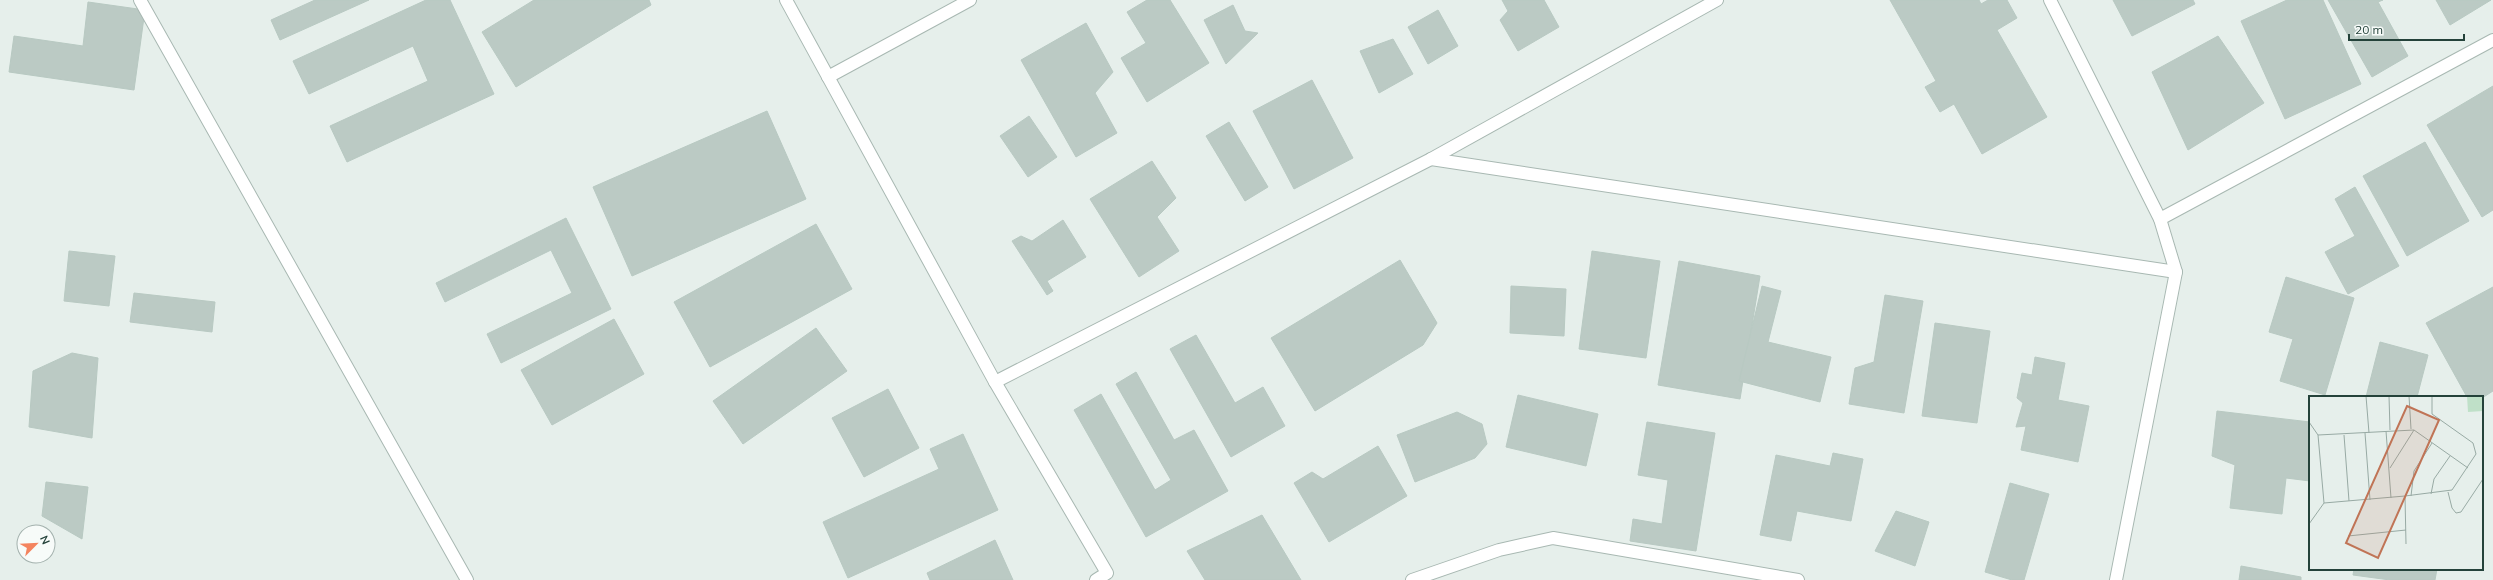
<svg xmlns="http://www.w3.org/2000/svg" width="2493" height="580" viewBox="0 0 2493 580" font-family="Mulish,sans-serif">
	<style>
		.building { fill: #bbcac4; stroke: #b8c9c2 }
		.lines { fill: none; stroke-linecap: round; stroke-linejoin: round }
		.street-casing { stroke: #a8b8b2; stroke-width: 14 }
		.street { stroke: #fff; stroke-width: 12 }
		.inset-road { fill: none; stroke: #98aaa4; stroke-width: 1 }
		.view { fill: #c07456; fill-opacity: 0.15; stroke: #c07456; stroke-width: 2 }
		.inset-edge { fill: none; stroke: #24423a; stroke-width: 2 }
	</style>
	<rect width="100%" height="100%" fill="#e6efeb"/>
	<!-- building -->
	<g class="building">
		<polygon points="315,0 369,0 280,40 271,20"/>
		<polygon points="426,0 450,0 494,94 347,162 330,126 428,81 413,46 309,94 293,61"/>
		<polygon points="534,0 649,0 651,5 516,87 482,32"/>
		<polygon points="1147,0 1170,0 1209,63 1147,102 1121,58 1146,43 1127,12"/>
		<polygon points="1502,0 1544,0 1559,27 1518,51 1500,20 1508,11"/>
		<polygon points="1890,0 1979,0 1981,4 1988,0 2007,0 2017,18 1997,30 2047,117 1982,154 1954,104 1940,112 1925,87 1936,81"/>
		<polygon points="2113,0 2193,0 2195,4 2132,36"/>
		<polygon points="2287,0 2323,0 2361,84 2285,119 2241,21"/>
		<polygon points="2328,0 2383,0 2378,2 2408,56 2372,77"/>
		<polygon points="2436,0 2491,0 2450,25"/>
		<polygon points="88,2 145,10 134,90 9,72 14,36 83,46"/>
		<polygon points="1233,5 1245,31 1258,33 1226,64 1204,20"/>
		<polygon points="1438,10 1458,46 1428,64 1408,27"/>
		<polygon points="1086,23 1113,72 1095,93 1117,133 1076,157 1021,60"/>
		<polygon points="2218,36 2264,103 2188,150 2152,72"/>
		<polygon points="1393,39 1413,74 1379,93 1360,51"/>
		<polygon points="1312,80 1353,158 1294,189 1253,111"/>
		<polygon points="2493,86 2493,210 2482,217 2427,125"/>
		<polygon points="767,111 806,199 632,276 593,187"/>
		<polygon points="1029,116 1057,157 1028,177 1000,136"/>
		<polygon points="1229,122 1268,187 1245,201 1206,136"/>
		<polygon points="2425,142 2469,221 2407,256 2363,176"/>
		<polygon points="1152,161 1176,198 1157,217 1179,251 1139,277 1090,199"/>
		<polygon points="2355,187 2399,266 2348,294 2325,252 2355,236 2335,199"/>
		<polygon points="566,218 611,309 501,363 487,334 572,293 551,250 445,302 436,283"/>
		<polygon points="1063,220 1086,257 1047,281 1053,291 1047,295 1012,241 1021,236 1032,241"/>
		<polygon points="816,224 852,289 710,367 674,302"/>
		<polygon points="69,251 115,256 109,306 64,301"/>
		<polygon points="1592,251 1660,261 1646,358 1579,349"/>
		<polygon points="1400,260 1437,323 1423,345 1315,411 1271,338"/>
		<polygon points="1679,261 1760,276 1740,399 1658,385"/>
		<polygon points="2286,277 2354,298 2325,395 2280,381 2293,339 2269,332"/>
		<polygon points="1511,286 1566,289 1564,336 1510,333"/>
		<polygon points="1762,286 1781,291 1768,342 1831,357 1820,402 1739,381"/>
		<polygon points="2493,287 2493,391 2482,398 2467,397 2426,323"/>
		<polygon points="134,293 215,302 212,332 130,322"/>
		<polygon points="1885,295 1923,301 1904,413 1849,404 1855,368 1874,362"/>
		<polygon points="614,319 644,374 552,425 521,370"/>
		<polygon points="1935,323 1990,331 1977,423 1922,416"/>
		<polygon points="816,328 847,371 743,444 713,401"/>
		<polygon points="1196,335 1235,403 1263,387 1285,426 1231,457 1170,349"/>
		<polygon points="2380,342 2428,355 2417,397 2366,397"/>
		<polygon points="72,353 98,358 92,438 29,427 33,371"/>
		<polygon points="2035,357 2065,363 2058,400 2089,406 2078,462 2021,450 2026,426 2016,427 2023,403 2017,398 2022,373 2032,375"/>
		<polygon points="1136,372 1174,440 1194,430 1228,491 1146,537 1074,410 1101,394 1155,490 1171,480 1116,384"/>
		<polygon points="888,389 919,448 864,477 832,418"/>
		<polygon points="1518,395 1598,414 1586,466 1506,447"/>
		<polygon points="2217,411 2310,422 2310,481 2286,478 2282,514 2230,508 2235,465 2212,456"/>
		<polygon points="1457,412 1482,424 1487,444 1475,458 1415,482 1397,435"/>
		<polygon points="1647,422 1715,433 1696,551 1630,541 1633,519 1662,524 1668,480 1638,475"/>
		<polygon points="963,434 998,510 848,578 823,522 939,469 930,449"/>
		<polygon points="1378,446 1407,496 1329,542 1294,483 1312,472 1323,479"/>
		<polygon points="1833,453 1863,459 1851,521 1797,511 1791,541 1760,535 1776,455 1830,466"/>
		<polygon points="46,482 88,487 82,539 42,516"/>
		<polygon points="2010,483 2049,494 2024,580 2012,580 1985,572"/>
		<polygon points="1896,511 1929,522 1915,566 1875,551"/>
		<polygon points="1262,515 1301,580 1205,580 1187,551"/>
		<polygon points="995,540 1013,580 930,580 927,573"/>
		<polygon points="2241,566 2301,577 2301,580 2239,580"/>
		<polygon points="2354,569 2437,569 2435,580 2390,580 2353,575"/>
	</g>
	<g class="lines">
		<defs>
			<g id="street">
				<polyline points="140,0 467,580"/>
				<polyline points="786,0 995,382 1107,573 1096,580"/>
				<polyline points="2050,0 2160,219 2176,272 2116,580"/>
				<polyline points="828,77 970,0"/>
				<polyline points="1431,159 2176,272"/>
				<polyline points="2160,219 2493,40"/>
				<polyline points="995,382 1431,159 1717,0"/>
				<polyline points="1412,580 1499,550 1553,538 1798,580"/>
			</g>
		</defs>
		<!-- street casing -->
		<use href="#street" class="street-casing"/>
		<!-- street -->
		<use href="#street" class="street"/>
	</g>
	<!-- overview -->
	<g transform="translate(2309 396)">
		<rect width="174" height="174" fill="#e6efeb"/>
		<path d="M158,0H174V15L159,16Z" fill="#bfe0c8"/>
		<path class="inset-road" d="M57,0L60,37M80,0L81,34M100,0L102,33M0,26L9,39L15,107L0,128M77,35L82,102M56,37L61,104M9,39L105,34L159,72M35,39L40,105M81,72L105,34M139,96L143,112L147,117L152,116L174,83M122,98L125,83L141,60M96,100L143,94L167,58L164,47L123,18V0M102,100L105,75L123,47M15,107L96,100L97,148M39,140L97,134"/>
		<path class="view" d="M98,10L130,24L69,162L37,147Z"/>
		<rect width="174" height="174" class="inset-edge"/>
	</g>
	<!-- north arrow -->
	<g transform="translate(36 544) rotate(66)"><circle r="19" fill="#f7fbf9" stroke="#a3b1ad"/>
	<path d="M0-3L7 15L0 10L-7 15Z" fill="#f4845f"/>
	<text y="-6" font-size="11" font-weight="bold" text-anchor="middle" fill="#24423a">N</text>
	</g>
	<!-- scale -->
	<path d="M2349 34v6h115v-6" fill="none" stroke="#24423a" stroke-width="2"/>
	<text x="2355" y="34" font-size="12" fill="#24423a" stroke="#f7fbf9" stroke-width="3" paint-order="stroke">20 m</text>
</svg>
